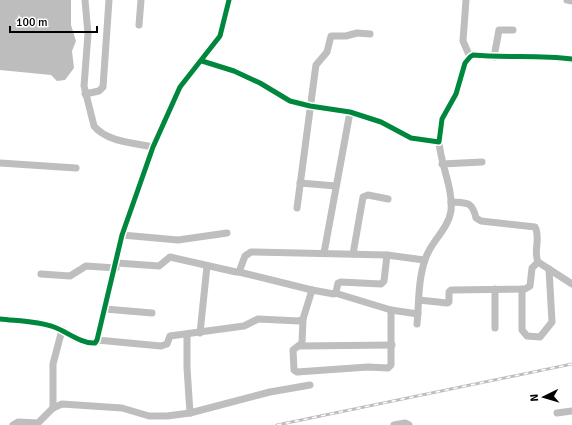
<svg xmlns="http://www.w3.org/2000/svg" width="572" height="425" viewBox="0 0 572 425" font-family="Signika,sans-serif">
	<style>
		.water { fill: #bdbdbd }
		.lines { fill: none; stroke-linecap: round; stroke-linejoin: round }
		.minor { stroke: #bebebe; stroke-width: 7 }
		.rail-casing { stroke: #bebebe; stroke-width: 3 }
		.rail { stroke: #fff; stroke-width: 1.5; stroke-dasharray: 4.5; stroke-linecap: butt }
		.cycleway-casing { stroke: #fff; stroke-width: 8 }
		.cycleway { stroke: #00873e; stroke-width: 5 }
	</style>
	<rect width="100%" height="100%" fill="#fff"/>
	<!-- water -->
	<polygon class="water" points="0,0 71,0 71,25 76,41 72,51 74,68 65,80 57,81 51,75 0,70"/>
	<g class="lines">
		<!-- minor -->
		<g class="minor">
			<path d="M85,0L88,34L84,86L94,126C107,142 134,143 153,147"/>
			<polyline points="466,0 463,41 470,57"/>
			<polyline points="567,0 572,1"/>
			<polyline points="139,25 141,0"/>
			<polyline points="494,57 499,30 513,30"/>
			<path d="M202,61L234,71L260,83L290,101L310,106L350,112L381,122L411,138L439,142L442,119L456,94L465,63L470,57L473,55C506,58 539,55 572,59"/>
			<polyline points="85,94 99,91 103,87 109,0"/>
			<polyline points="0,163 76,168"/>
			<polyline points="442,164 482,162"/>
			<polyline points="300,183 336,186"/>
			<path d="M451,202C467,203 472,201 476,218L481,221L535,227C541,238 533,251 538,262L572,284"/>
			<polyline points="297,208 315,72 316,65 327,52 331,36 346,36 357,33 370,34"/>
			<polyline points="122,235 178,240 227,233"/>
			<polyline points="324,253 350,112"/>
			<polyline points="353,254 363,197 368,195 388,199"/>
			<polyline points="117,263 159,266 170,257 236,272 239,272 245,256 251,252 387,255"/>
			<polyline points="239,272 312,290"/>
			<polyline points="41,274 70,276 86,266 116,268"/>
			<polyline points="522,289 522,330 527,336 540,337 552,322 549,269"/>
			<polyline points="335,293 391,310 418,314"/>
			<polyline points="419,300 447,303 449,302 449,292 451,290 525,289 530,286 532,268 538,262"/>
			<polyline points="105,309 152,313"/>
			<path d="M0,319C17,321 37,321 54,327C66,331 81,344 95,343L97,340L122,235L153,147L180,87L220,36L229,0"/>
			<polyline points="303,319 302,343 293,350 294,370 297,372 368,367 388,368 391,365 391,310"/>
			<path d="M417,324C419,303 418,280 425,260C430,242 448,230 451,211C453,187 441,166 439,142"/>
			<polyline points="495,328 495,289"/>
			<polyline points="200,333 207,266"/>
			<polyline points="187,335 187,368 190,413"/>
			<polyline points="97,340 161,346 167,344 170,336 244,326 258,319 299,321 303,319 312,290 334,294 336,292 338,283 341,282 381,284 384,281 387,255 424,260"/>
			<polyline points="300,346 392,345"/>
			<polyline points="53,408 53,364 62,330"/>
			<polyline points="557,413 572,411"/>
			<polyline points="13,425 18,422 38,423 53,408 62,404 122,408 149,416 167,416 190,413 270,392 310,385"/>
			<polyline points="394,425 405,423 409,425"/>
		</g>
		<defs>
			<polyline id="rail" points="277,425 572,364"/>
		</defs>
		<!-- rail casing -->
		<use href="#rail" class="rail-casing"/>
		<!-- rail -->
		<use href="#rail" class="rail"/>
		<defs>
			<g id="cycleway">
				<path d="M202,61L234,71L260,83L290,101L310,106L350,112L381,122L411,138L439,142L442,119L456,94L465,63L470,57L473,55C506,58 539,55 572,59"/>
				<path d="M0,319C17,321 37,321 54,327C66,331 81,344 95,343L97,340L122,235L153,147L180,87L220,36L229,0"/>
			</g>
		</defs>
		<!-- cycleway casing -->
		<use href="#cycleway" class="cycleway-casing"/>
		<!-- cycleway -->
		<use href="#cycleway" class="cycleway"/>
	</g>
	<!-- north arrow -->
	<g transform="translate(544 397) rotate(265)" stroke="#ffffff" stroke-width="3" paint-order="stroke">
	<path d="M0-3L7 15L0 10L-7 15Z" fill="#000000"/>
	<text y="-6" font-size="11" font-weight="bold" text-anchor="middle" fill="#000000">N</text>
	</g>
	<!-- scale -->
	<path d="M10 26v6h87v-6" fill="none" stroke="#000000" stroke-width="2"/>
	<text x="16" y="26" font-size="12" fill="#000000" stroke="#ffffff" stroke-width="3" paint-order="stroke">100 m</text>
</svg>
